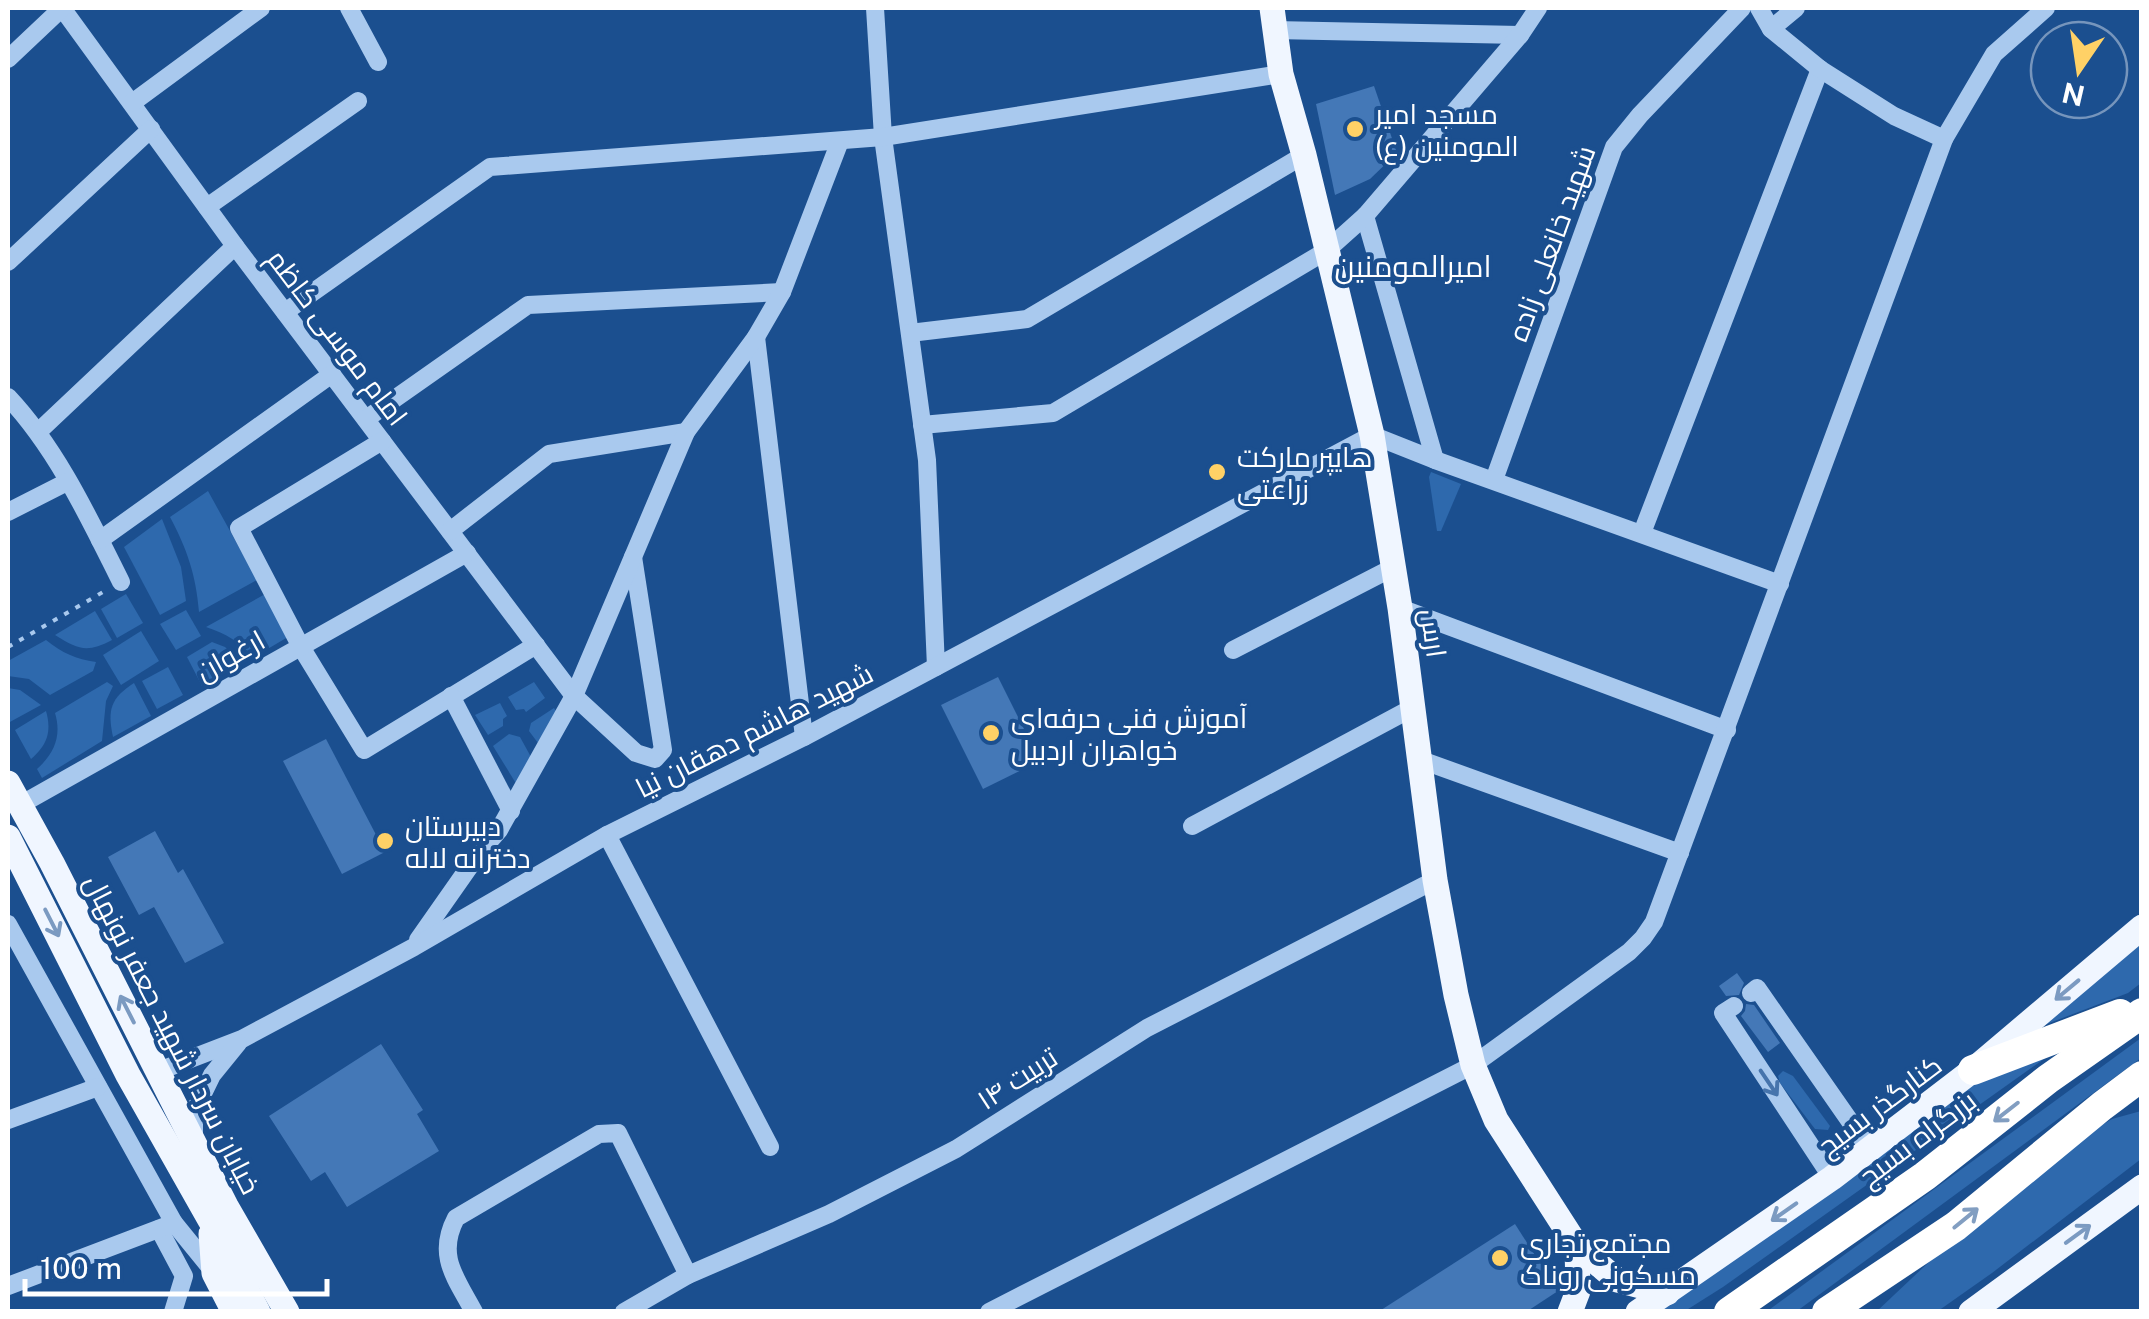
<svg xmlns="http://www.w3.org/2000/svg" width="2149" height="1319" viewBox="0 0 2149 1319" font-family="'Public Sans',Cairo,sans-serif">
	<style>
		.green { fill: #2e69ad }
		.building { fill: #4478b7 }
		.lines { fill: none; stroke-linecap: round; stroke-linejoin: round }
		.path { stroke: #a9c9ee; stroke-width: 4; stroke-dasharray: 5 8; stroke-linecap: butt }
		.minor { stroke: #a9c9ee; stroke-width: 18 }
		.major { stroke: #f0f6ff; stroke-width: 25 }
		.highway { stroke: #fff; stroke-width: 30 }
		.oneway { stroke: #7b9ac1 }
		.oneway2 { stroke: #4674ac }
		.oneway3 { stroke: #829ec1 }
		.poi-dot { fill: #ffd166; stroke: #1b4f8f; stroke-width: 4 }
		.labels { text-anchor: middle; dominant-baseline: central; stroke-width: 8; stroke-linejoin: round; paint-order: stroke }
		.poi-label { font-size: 28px; fill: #fff; stroke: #1b4f8f; text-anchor: start }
		.street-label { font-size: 28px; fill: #fff; stroke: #1b4f8f }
		.neighbourhood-label { font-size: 30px; fill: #fff; stroke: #1b4f8f }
	</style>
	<rect width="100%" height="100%" fill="#1b4f8f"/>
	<!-- green -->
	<g class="green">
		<polygon points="1431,472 1461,484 1441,531 1437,531 1429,477"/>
		<path d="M208,491L257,580L199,612C196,575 187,549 170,517Z"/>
		<polygon points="162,519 181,567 186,601 160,615 124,547"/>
		<path d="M267,593L293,634L254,657C239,642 227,634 206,627Z"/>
		<polygon points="126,594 143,623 117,638 101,609"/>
		<polygon points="186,610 201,636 176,650 160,624"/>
		<path d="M95,611L112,640C87,653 79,650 55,635Z"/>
		<polygon points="141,631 159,661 121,685 103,655"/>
		<path d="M46,640C62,653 76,659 96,662L93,671L50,695L29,679L8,676V661Z"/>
		<polygon points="212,642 225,647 242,663 202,686 187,657"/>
		<polygon points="168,667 183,695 157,709 142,681"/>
		<path d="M107,682L113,686L106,701L102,741L42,778L37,769C54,754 62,736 55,713Z"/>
		<polygon points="534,682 545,698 526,712 524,709 516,710 508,697"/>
		<path d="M134,683L151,716L113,737C107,709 111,698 134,683Z"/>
		<polygon points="8,688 20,690 41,705 8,723"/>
		<polygon points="500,703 507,716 503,719 503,726 488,735 475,715"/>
		<polygon points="554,708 556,711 538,743 529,731 531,723"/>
		<path d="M46,711C52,732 47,745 31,759L15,730Z"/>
		<polygon points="509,734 520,737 531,757 517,785 493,746"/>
		<polygon points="2141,942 2141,983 2128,993 2039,1027"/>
		<polygon points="2141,1038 2141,1058 1797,1311 1766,1312"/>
		<polygon points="2051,1054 1723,1287 1685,1311 1657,1312 1977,1079"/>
		<polygon points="1783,1071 1793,1076 1830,1126 1828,1130 1815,1129 1780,1083 1778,1076"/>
		<polygon points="2141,1111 2141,1159 1992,1273 1938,1311 1876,1312 1946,1246 2077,1140 2112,1119"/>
	</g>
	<!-- building -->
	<g class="building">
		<polygon points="1374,86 1397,153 1370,179 1335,195 1316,104"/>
		<polygon points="998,677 1040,761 983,789 941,705"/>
		<polygon points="326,739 385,852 342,874 283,761"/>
		<polygon points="155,831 178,873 183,869 224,943 185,963 154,907 139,915 108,857"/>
		<polygon points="1737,973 1744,983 1739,995 1726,996 1719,986"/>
		<polygon points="1746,1004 1754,1005 1780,1043 1768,1052 1741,1016 1745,1011"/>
		<polygon points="381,1044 423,1110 417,1114 439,1151 347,1207 325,1172 311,1181 269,1116"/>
		<polygon points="1515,1224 1558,1291 1526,1312 1378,1312"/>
	</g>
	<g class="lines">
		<!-- path -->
		<polyline class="path" points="8,647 103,592"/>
		<!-- minor -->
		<g class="minor">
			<polyline points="62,8 235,246 574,696 636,753 655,759 663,750 633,557"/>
			<polyline points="349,8 378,62"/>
			<polyline points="875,8 883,137 927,460 936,667"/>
			<polyline points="1771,29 1796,8"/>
			<polyline points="1274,30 1520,35"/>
			<polyline points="8,59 62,8"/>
			<polyline points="132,103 261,8"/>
			<polyline points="1944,139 1994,54 2046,8"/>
			<polyline points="207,207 358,101"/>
			<polyline points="1365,216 1435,460"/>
			<polyline points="8,262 151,129"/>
			<polyline points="285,312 490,167 883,137 1281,74"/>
			<polyline points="910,333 1027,319 1304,155"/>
			<polyline points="756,337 804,737"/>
			<path d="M8,397C57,449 89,518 121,582"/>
			<polyline points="366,419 528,305 782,292"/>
			<polyline points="922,425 1053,413 1326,251 1365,216 1520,35 1538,8"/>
			<polyline points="38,432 235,246"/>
			<polyline points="382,441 239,528 301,647 364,750 536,645"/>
			<polyline points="1494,480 1614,147 1640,115 1742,8"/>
			<polyline points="8,512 67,482"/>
			<polyline points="450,531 549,454 686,432"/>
			<polyline points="1642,533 1820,69"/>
			<polyline points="100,540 332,374"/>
			<polyline points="1400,608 1727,730"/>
			<polyline points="1233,650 1394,567"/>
			<polyline points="451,696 511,811"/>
			<polyline points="1421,760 1680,853"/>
			<polyline points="20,805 467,553"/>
			<polyline points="1192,826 1414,707"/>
			<polyline points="607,835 770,1147"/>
			<polyline points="8,924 174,1223 213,1271"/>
			<polyline points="418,940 479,853 499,830 574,696 686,432 756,337 782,292 840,141"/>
			<polyline points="1751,993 1757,988 1870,1150"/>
			<polyline points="1734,1006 1723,1013 1832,1178"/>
			<polyline points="159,1071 242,1039 414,947 607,835 804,737 1372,435 1435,460 1780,584"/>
			<polyline points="8,1120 98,1087"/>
			<polyline points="194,1138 194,1112 212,1075 238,1043"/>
			<polyline points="159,1229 184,1276 173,1312"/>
			<polyline points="8,1286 174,1223"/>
			<path d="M474,1312C456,1278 436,1256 456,1218L599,1134L618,1133L688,1275"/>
			<polyline points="624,1312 688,1275 829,1214 956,1149 1147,1028 1435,880"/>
			<polyline points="989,1312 1473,1065 1629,952 1643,938 1654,922 1944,139 1894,116 1820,69 1771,29 1759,8"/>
		</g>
		<!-- major -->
		<g class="major">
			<polyline points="1272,8 1281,74 1304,155 1372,435 1400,608 1435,880 1456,995 1473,1065 1496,1120 1577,1246 1617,1280 1667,1293"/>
			<polyline points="8,783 52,863 226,1206 287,1312"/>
			<polyline points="8,837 128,1075 210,1220 258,1312"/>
			<polyline points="211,1234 214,1273 234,1312"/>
			<polyline points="1570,1312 1578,1291 1577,1246"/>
			<polyline points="1638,1312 1832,1178 1973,1070 2142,927"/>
			<polyline points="1971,1312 2142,1187"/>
		</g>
		<!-- highway -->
		<g class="highway">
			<polyline points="1973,1070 2120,1014"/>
			<polyline points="1729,1312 1925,1176 2048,1079 2142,1013"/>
			<polyline points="1827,1312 1956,1226 2102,1106 2142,1076"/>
		</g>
	</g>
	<!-- one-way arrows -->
	<defs><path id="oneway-shaft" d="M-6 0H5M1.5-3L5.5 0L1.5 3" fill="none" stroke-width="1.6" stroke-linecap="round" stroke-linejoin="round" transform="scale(2.5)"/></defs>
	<g class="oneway">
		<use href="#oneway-shaft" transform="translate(52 923) rotate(63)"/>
		<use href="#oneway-shaft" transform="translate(2067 990) rotate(140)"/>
		<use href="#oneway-shaft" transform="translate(127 1009) rotate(-117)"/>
		<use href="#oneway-shaft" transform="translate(1784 1212) rotate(145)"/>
		<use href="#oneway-shaft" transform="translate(2078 1234) rotate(-36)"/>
	</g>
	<use class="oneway2" href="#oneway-shaft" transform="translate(1769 1083) rotate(56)"/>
	<g class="oneway3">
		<use href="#oneway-shaft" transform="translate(2006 1112) rotate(142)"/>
		<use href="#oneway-shaft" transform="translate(1966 1218) rotate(-39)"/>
	</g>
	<!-- markers -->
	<g class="poi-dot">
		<circle cx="1355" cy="129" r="10"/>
		<circle cx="1217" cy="472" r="10"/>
		<circle cx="991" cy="733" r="10"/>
		<circle cx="385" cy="841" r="10"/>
		<circle cx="1500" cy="1258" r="10"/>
	</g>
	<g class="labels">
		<!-- poi labels -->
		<g class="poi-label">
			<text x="1375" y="113">مسجد امیر<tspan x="1375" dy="32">المومنین (ع)</tspan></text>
			<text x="1237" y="456">هایپر مارکت<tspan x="1237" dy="32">زراعتی</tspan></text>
			<text x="1011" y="717">آموزش فنی حرفه‌ای<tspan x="1011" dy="32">خواهران اردبیل</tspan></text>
			<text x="405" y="825">دبیرستان<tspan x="405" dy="32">دخترانه لاله</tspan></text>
			<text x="1520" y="1242">مجتمع تجاری<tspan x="1520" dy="32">مسکونی روناک</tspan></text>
		</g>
		<!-- street labels -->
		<g class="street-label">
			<text transform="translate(1551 243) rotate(-70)">شهید خانعلی زاده</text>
			<text transform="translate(338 337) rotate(53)">امام موسی کاظم</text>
			<text transform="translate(1434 633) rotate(82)">ارس</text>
			<text transform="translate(230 655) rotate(-29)">ارغوان</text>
			<text transform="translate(754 730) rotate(-27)">شهید هاشم دهقان نیا</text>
			<text transform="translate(173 1034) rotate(63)">خیابان سردار شهید جعفر نونهال</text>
			<text transform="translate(1017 1078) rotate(-33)">تربیت ۱۴</text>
			<text transform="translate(1879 1105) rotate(-37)">کنارگذر بسیج</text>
			<text transform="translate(1917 1138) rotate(-37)">بزرگراه بسیج</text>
		</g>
		<!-- neighbourhood labels -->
		<g class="neighbourhood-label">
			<text x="1413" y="266">امیرالمومنین</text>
		</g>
	</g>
	<!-- border -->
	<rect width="2149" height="1319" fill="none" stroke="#ffffff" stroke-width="20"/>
	<!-- north arrow -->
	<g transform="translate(2079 70) rotate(193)"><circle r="48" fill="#1b4f8f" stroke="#7695bc" stroke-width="2.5"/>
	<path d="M0-8L18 38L0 25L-18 38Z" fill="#ffd166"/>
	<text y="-15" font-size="28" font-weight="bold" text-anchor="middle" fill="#ffffff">N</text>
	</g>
	<!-- scale -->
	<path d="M25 1279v15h302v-15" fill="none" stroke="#ffffff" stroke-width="5"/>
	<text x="40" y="1279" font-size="30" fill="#ffffff" stroke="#1b4f8f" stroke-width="8" paint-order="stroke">100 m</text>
</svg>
